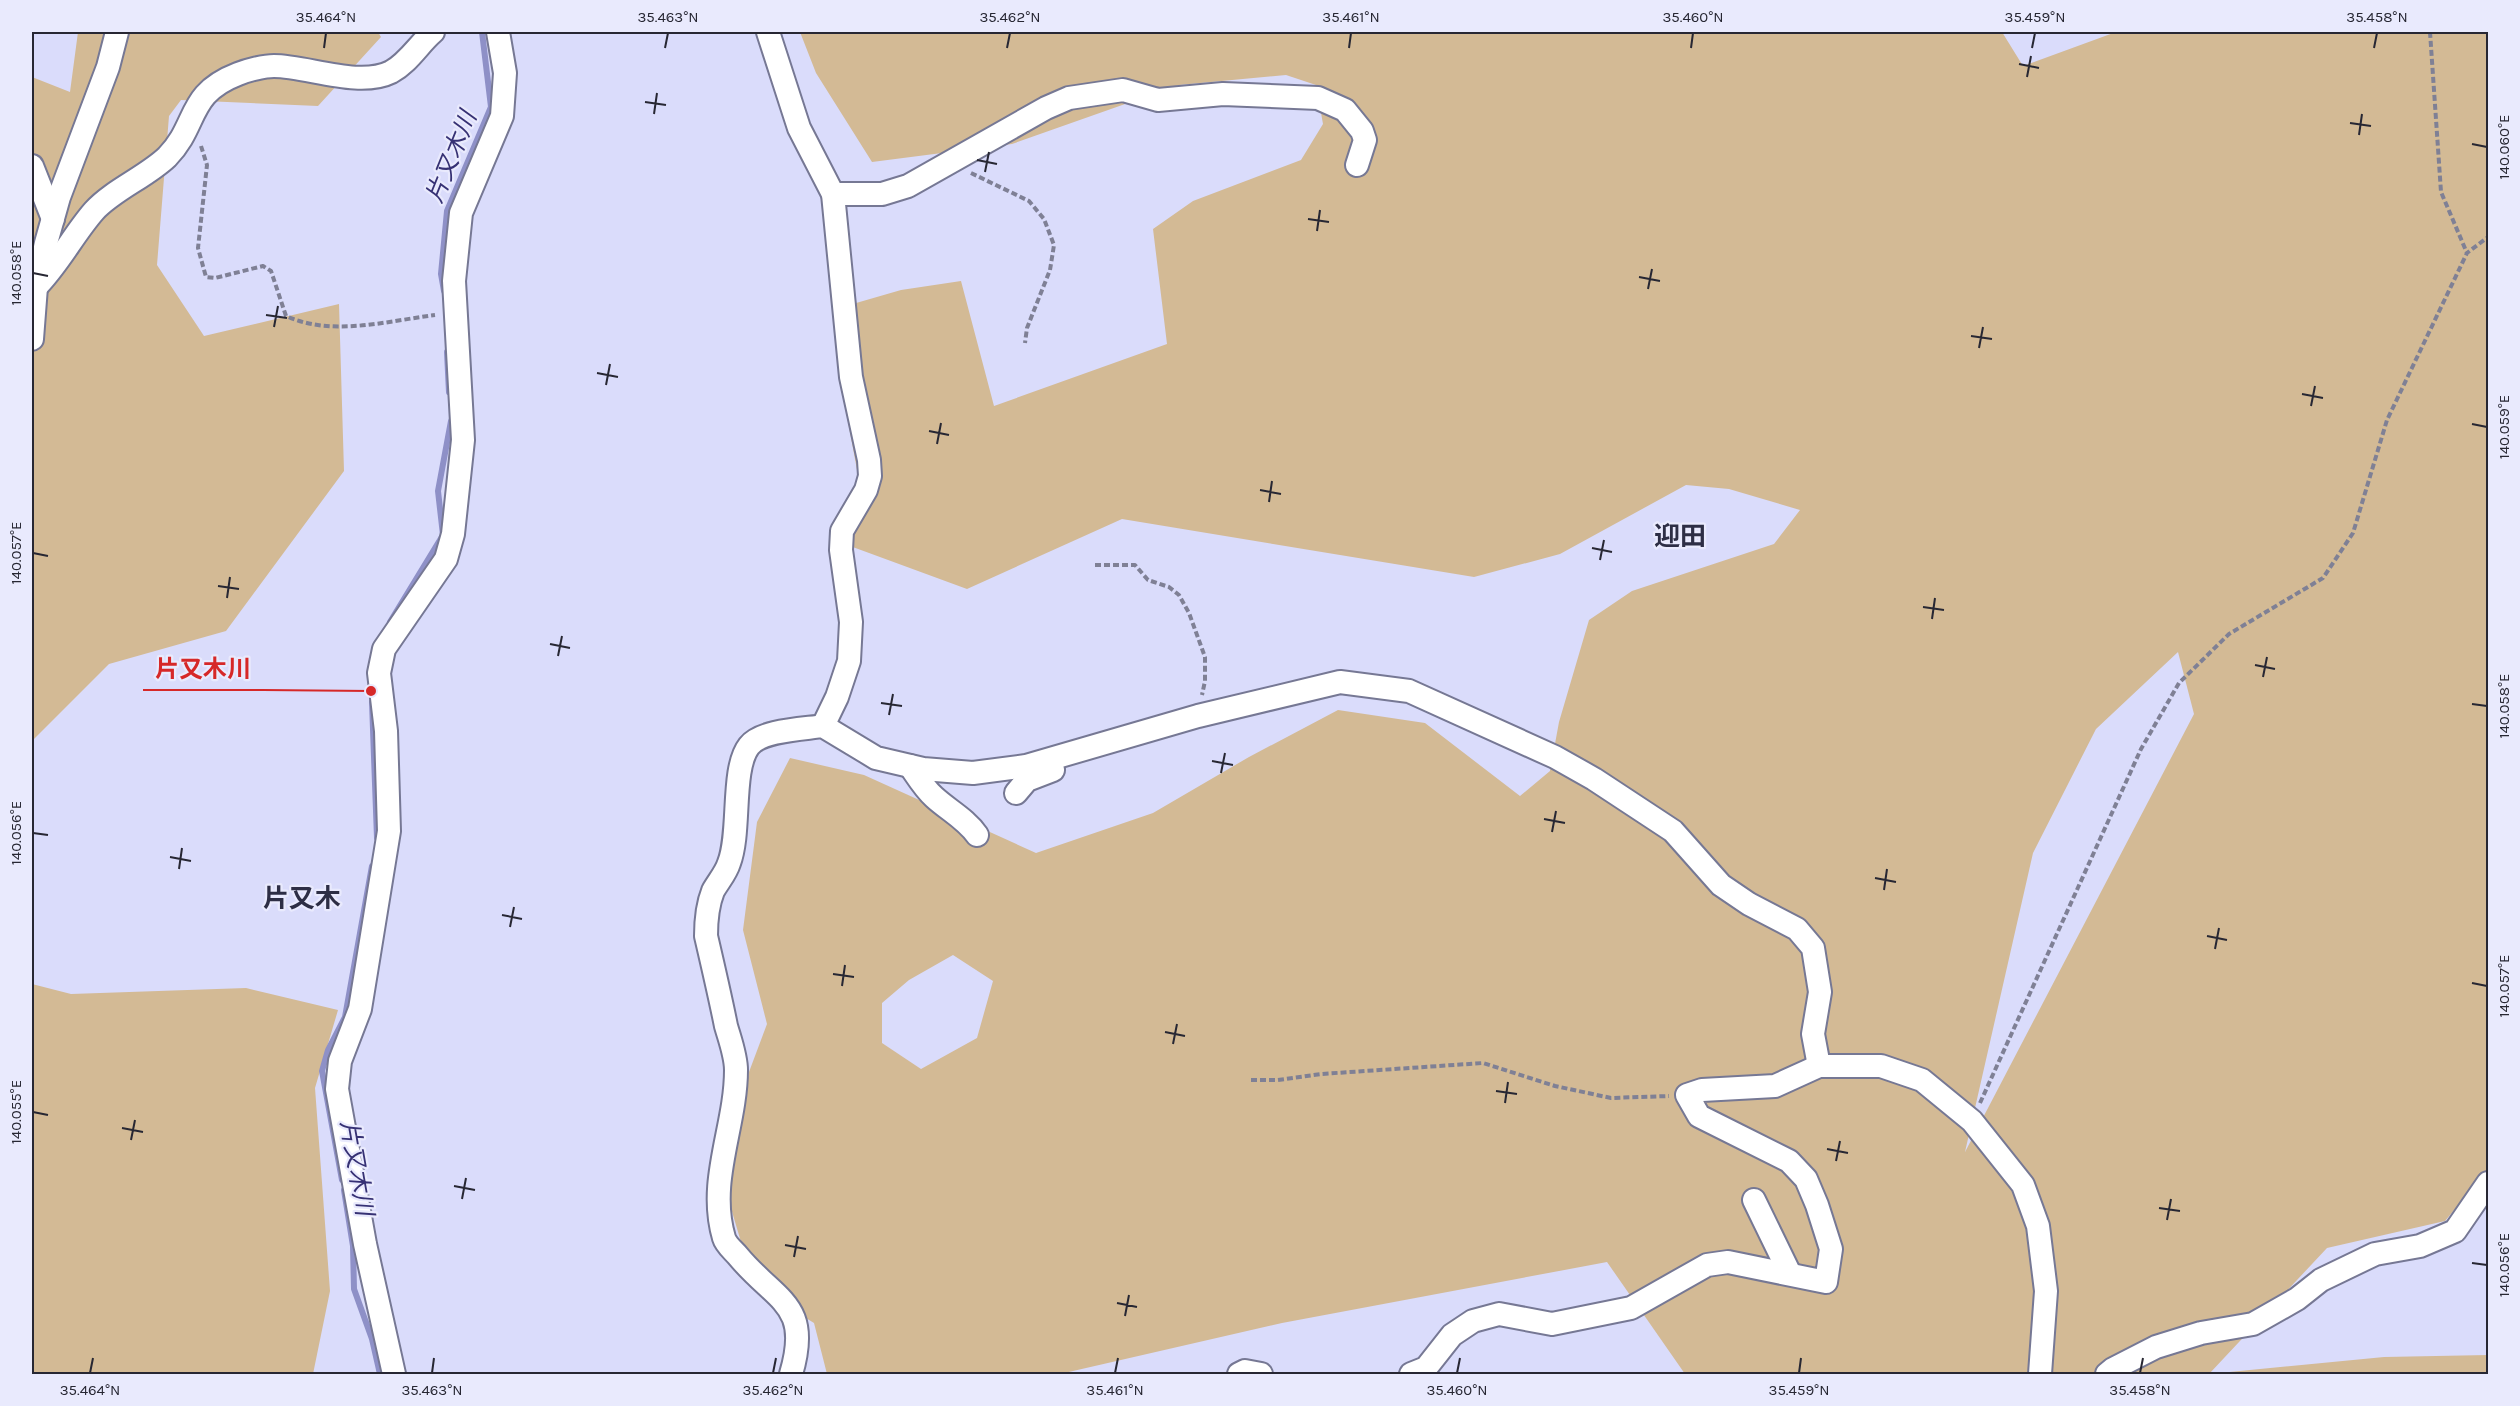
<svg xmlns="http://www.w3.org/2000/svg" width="2520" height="1406" viewBox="0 0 2520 1406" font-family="Karla,'Noto Sans JP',sans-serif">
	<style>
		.green { fill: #d3ba95; fill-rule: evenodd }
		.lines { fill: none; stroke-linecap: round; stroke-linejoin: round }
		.stream { stroke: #8e90c7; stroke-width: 6 }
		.minor-casing { stroke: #767894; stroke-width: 26 }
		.path { stroke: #7f8095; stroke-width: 4; stroke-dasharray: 6 3; stroke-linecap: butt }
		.minor { stroke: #fff; stroke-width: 22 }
		.ticks { fill: none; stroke: #272733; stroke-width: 2 }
		.labels { text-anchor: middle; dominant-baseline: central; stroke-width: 4.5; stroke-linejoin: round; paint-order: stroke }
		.water-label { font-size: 24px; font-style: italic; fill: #363174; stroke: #e9eafd }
		.quarter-label { font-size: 26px; font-weight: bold; fill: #2d2e45; stroke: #e9eafd }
		.leader { fill: none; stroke: #d62828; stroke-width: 2 }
		.callout-dot { fill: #d62828; stroke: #e9eafd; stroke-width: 2 }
		.callout-label { font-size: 24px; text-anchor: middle; font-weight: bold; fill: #d62828; stroke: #e9eafd; stroke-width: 4.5; stroke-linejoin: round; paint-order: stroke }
		.neatline { fill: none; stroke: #272733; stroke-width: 2 }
		.ticks-label { font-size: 15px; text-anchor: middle; fill: #272733 }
	</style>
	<rect width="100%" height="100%" fill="#dadcfb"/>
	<!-- green -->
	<g class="green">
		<polygon points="78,32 378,32 381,37 318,106 181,100 169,116 157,265 204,336 339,304 344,471 226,631 109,664 32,741 32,77 70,92"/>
		<path d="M800,32H2002L2023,66L2116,32H2488V1169L2445,1221L2327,1248L2209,1374L2384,1357L2488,1355V1374H1685L1607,1262L1282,1323L1060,1374H827L814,1323L754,1286L728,1198L749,1072L767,1024L743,930L757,822L790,758L864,775L1036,853L1153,813L1249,757L1338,710L1425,723L1520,796L1550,771L1559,722L1589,620L1632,591L1774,544L1800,510L1729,489L1686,485L1560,554L1474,577L1122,519L967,589L850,546L864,507L840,379L832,310L901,290L961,281L994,406L1167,344L1153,229L1193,201L1301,160L1323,124L1316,85L1286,75L1179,85L1012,144L872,162L816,73ZM2178,652L2194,714L1965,1152L2033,853L2096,729ZM953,955L993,981L977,1038L921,1069L882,1043V1003L909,980Z"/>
		<polygon points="32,984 71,994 246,988 338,1010 315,1088 330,1291 313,1374 32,1374"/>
	</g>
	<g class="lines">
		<!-- stream -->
		<g class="stream">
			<polyline points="444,291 441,274 447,211 491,107 482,32"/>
			<polyline points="447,352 449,392"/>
			<polyline points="390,622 443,535 438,491 451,421"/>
			<polyline points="372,702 377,838"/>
			<polyline points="342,1180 322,1071 328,1050 345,1017 372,866"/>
			<polyline points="344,1190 353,1246 354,1289 372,1339 380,1374"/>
		</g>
		<defs>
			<g id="minor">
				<polyline points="768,32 799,128 833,194 851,377 869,460 870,476 866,490 842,531 841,550 851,622 849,661 837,697 823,726"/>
				<polyline points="32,166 53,219"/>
				<polyline points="833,194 882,194 908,186 1046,108 1069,98 1123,90 1158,100 1223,94 1318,98 1345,110 1362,131 1365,140 1357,165"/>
				<path d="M36,287C59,264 73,235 94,211C113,190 146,177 167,157C199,124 186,94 238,74C248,70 264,66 274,66C307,66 359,88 391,72C408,63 419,44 433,32"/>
				<polyline points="32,339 36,287 46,243 59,197 108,67 117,32"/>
				<path d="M910,766C917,776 924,788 934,797C948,810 966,819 977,835"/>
				<polyline points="1016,793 1027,780 1053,770"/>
				<polyline points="1754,1200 1790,1274"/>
				<polyline points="394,1374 365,1244 337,1089 340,1061 360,1009 389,831 386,731 379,673 384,649 446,559 453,534 463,440 454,281 461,213 502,116 505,73 498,32"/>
				<path d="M791,1374C812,1303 776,1302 738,1256C734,1251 726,1245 724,1238C707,1181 736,1127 736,1070C736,1056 730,1040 726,1026C720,996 713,966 706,936C706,920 707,906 713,891C718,882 726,873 729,863C741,832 731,769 749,746C761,730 804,729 823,726L876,758L923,769L973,773L1026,766L1198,716L1340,682L1409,691L1555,757L1594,779L1673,831L1721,885L1749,904L1797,929L1813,948L1820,992L1813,1034L1819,1066"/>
				<polyline points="1239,1374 1245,1371 1261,1374"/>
				<polyline points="1411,1374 1426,1368 1452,1335 1473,1321 1499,1314 1552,1324 1631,1308 1707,1265 1728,1262 1826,1282 1831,1249 1817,1205 1806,1179 1789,1161 1699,1116 1687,1095 1702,1090 1775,1086 1819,1066 1881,1066 1922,1080 1972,1121 2023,1185 2038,1226 2046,1291 2040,1374"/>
				<polyline points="2107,1374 2113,1369 2156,1347 2201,1333 2253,1324 2297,1299 2321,1280 2375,1254 2420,1246 2455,1231 2488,1183"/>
			</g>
		</defs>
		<!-- minor casing -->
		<use href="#minor" class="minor-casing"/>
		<!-- path -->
		<g class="path">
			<polyline points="2430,32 2441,192 2467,253"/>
			<path d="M201,146L207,165L198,248L206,277L215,278L263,266L271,271L286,316C332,337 387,321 435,315"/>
			<polyline points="971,173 1029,201 1044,219 1054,245 1050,270 1027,328 1025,343"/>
			<polyline points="1095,565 1135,565 1148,580 1169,587 1179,595 1189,613 1205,657 1205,681 1202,695"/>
			<polyline points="1251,1080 1278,1080 1321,1074 1483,1063 1555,1086 1611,1098 1669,1096"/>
			<polyline points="1980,1103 2141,749 2179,683 2229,634 2323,578 2353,533 2387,420 2467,253 2488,237"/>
		</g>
		<!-- minor -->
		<use href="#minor" class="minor"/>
	</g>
	<!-- ticks -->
	<path class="ticks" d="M324,48L326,33M665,48L668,33M1007,48L1010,33M1349,48L1351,33M1691,48L1693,33M2032,48L2035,33M2374,48L2377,33M2019,64L2039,68M2027,77L2031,56M645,102L666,105M654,114L657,93M2350,123L2371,126M2359,135L2362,114M2472,144L2487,147M977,160L997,164M985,172L989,152M1308,219L1329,222M1317,231L1320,210M33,273L48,276M1639,277L1660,281M1648,289L1652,269M266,315L287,318M274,327L278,306M1971,336L1992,339M1979,348L1983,327M597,373L618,377M606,385L610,364M2302,394L2323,398M2311,406L2315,386M2472,424L2487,427M929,431L949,435M937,444L941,423M1260,490L1281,494M1269,502L1272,481M1592,548L1612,552M33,553L48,556M1600,560L1604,540M218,586L239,589M227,598L230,577M1923,607L1944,610M1932,619L1935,598M550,644L570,648M558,656L562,636M2255,665L2275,669M2263,677L2267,657M881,703L902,706M2472,704L2487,706M889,715L893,694M1212,761L1233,765M1221,773L1225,753M1544,819L1565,823M1552,832L1556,811M33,833L48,835M170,857L191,861M179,869L182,848M1875,878L1896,882M1884,890L1887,869M502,915L522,919M510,927L514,907M2207,936L2227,940M2215,949L2219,928M833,974L854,977M2472,983L2487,986M842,986L845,965M1165,1032L1185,1036M1173,1044L1177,1024M1496,1091L1517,1094M1505,1103L1508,1082M33,1112L48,1115M122,1128L143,1132M131,1140L135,1120M1827,1149L1848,1153M1836,1161L1840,1141M454,1186L475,1190M462,1199L466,1178M2159,1208L2180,1211M2167,1220L2171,1199M785,1245L806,1249M794,1257L798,1236M2472,1263L2487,1265M1117,1303L1137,1307M1125,1316L1129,1295M90,1373L93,1358M432,1373L434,1358M773,1373L776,1358M1115,1373L1118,1358M1457,1373L1460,1358M1799,1373L1801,1358M2140,1373L2143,1358"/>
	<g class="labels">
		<!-- water labels -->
		<g class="water-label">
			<text transform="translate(451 157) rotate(-68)">片又木川</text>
			<text transform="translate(357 1168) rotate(80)">片又木川</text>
		</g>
		<!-- quarter labels -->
		<g class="quarter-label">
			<text x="1680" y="536">迎田</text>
			<text x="302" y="898">片又木</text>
		</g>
	</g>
	<!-- callouts -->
	<path class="leader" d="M371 691L263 690H143"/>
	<circle class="callout-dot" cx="371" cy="691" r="6"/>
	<g class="callout-label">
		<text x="203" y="677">片又木川</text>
	</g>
	<!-- border -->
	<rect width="2520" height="1406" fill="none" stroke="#e9eafd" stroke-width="66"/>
	<rect x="33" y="33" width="2454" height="1340" class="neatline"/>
	<g class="ticks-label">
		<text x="326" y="22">35.464°N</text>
		<text x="668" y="22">35.463°N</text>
		<text x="1010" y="22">35.462°N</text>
		<text x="1351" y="22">35.461°N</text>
		<text x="1693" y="22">35.460°N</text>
		<text x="2035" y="22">35.459°N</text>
		<text x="2377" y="22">35.458°N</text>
		<text transform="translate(2504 147) rotate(-90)" y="5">140.060°E</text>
		<text transform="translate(16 273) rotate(-90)" y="5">140.058°E</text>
		<text transform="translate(2504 427) rotate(-90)" y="5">140.059°E</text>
		<text transform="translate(16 553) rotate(-90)" y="5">140.057°E</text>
		<text transform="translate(2504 706) rotate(-90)" y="5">140.058°E</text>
		<text transform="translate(16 833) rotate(-90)" y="5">140.056°E</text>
		<text transform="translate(2504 986) rotate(-90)" y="5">140.057°E</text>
		<text transform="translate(16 1112) rotate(-90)" y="5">140.055°E</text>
		<text transform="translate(2504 1265) rotate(-90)" y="5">140.056°E</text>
		<text x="90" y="1395">35.464°N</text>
		<text x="432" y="1395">35.463°N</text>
		<text x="773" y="1395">35.462°N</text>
		<text x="1115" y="1395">35.461°N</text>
		<text x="1457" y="1395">35.460°N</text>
		<text x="1799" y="1395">35.459°N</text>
		<text x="2140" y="1395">35.458°N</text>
	</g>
</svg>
